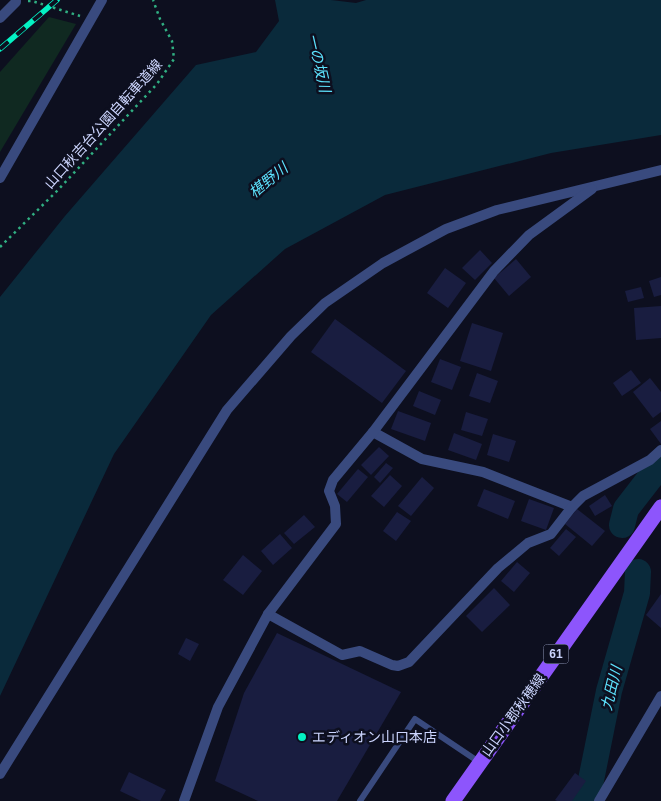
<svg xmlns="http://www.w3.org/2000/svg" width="661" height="801" viewBox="0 0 661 801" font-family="Helvetica,'Noto Sans JP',sans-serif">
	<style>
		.green { fill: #102921 }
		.water { fill: #0a2a3b }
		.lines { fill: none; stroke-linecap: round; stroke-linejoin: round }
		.river { stroke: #0a2a3b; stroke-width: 26 }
		.building { fill: #191d40 }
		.path { stroke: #30af82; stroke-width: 2.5; stroke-dasharray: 2.5 4; stroke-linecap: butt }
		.lane { stroke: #394a7e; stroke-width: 6 }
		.street { stroke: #394a7e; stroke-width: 10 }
		.primary { stroke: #8d55fc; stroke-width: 15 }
		.rail-casing { stroke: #04f2c4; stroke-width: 5.5 }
		.rail { stroke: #0d0f1f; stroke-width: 4; stroke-dasharray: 11; stroke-linecap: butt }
		.poi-dot { fill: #04f2c4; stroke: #0d0f1f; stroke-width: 2 }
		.labels { text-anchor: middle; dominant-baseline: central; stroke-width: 5; stroke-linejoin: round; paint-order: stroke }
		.shield { fill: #0d0f1f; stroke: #939abb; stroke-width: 1 }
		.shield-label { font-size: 12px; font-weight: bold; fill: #ccd5fe }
		.street-label { font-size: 14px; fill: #ccd5fe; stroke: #0d0f1f }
		.poi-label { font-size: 14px; fill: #ccd5fe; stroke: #0d0f1f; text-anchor: start }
		.water-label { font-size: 15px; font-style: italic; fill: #5ce1fc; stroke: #0d0f1f }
	</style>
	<rect width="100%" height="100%" fill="#0d0f1f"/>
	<!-- green -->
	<polygon class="green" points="49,17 76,24 0,152 0,72"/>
	<!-- water -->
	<polygon class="water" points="275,0 331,0 356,3 366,0 661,0 661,135 551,153 385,195 285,249 211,315 114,454 0,696 0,297 65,216 196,65 256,52 279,21"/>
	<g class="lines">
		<!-- river -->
		<g class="river">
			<polyline points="622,525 626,509 653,474 661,466"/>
			<polyline points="579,801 589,790 609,691 637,593 638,572"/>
		</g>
	</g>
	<!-- building -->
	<g class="building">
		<polygon points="480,250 492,263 475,280 462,268"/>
		<polygon points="516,259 531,277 509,296 494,278"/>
		<polygon points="445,268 466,283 448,308 427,293"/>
		<polygon points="661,277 661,295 654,297 649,281"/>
		<polygon points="641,287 644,298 628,302 625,291"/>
		<polygon points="661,306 661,338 636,340 634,308"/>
		<polygon points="335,319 406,371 382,403 311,352"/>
		<polygon points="472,323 503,333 491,371 460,361"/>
		<polygon points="440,359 461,367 452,390 431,382"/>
		<polygon points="631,370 641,383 622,396 613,383"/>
		<polygon points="477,373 498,381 490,403 469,396"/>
		<polygon points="650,378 661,392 661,412 653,418 633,392"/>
		<polygon points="419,391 441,400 435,415 413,406"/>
		<polygon points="398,411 431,423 425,441 391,429"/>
		<polygon points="466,412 488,419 482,436 461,430"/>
		<polygon points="661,421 661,444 650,429"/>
		<polygon points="454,433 482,444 476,460 448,450"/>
		<polygon points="493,434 516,441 509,462 487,455"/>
		<polygon points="379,447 389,456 371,475 361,465"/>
		<polygon points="386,463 393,468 380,483 374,477"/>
		<polygon points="358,469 368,477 347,502 337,494"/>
		<polygon points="390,475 402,486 384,507 371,496"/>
		<polygon points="422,477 434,488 411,516 398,506"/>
		<polygon points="484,489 515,501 508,519 477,506"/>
		<polygon points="605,495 612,506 595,516 589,506"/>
		<polygon points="529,499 554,508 546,530 521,521"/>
		<polygon points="577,509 605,531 592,546 565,524"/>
		<polygon points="397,512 411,521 396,541 383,531"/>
		<polygon points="304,515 315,527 294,544 284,533"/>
		<polygon points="566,529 576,537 559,556 550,548"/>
		<polygon points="280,534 292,548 273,565 261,551"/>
		<polygon points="243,555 262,571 243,595 223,580"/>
		<polygon points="517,562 530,573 514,592 501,581"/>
		<polygon points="494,588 510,605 482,632 466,616"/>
		<polygon points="661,594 661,628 646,615"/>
		<polygon points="277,633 401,692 337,801 258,801 215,781 244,693"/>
		<polygon points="186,638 199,644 190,661 178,654"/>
		<polygon points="129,772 166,790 160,801 141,801 120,791"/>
		<polygon points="575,773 586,781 572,801 557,801 555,800"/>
	</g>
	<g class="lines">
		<!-- path -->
		<g class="path">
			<polyline points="28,1 32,1 80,16"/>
			<polyline points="0,247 56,192 157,84 174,59 172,41 160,19 153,0"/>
		</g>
		<!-- lane -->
		<polyline class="lane" points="360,801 415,719 479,762"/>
		<!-- street -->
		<g class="street">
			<polyline points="0,18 16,2 16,0"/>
			<polyline points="0,178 102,0"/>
			<polyline points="373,432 422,459 483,472 572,507"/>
			<polyline points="268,614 342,655 360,651 392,665 398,666 409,662 498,568 528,543 551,534 572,507 583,496 650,460 661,450"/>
			<polyline points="0,774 227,410 291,336 325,303 383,263 446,229 497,210 661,170"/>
			<polyline points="184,801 218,707 268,614 336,524 335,506 329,491 333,480 373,432 494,271 529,235 592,189"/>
			<polyline points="599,801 661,696"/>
		</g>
		<!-- primary -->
		<polyline class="primary" points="453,801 661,507"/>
		<defs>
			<polyline id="rail" points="0,49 57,0"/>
		</defs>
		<!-- rail casing -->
		<use href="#rail" class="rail-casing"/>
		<!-- rail -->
		<use href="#rail" class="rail"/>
	</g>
	<!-- markers -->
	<circle class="poi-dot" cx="302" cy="737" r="5"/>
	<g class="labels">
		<!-- shield labels -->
		<rect class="shield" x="543.5" y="644.5" width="25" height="19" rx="4"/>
		<g class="shield-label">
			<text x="556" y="654">61</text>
		</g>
		<!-- street labels -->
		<g class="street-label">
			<text transform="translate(103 124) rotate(-48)">山口秋吉台公園自転車道線</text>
			<text transform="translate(513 715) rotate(-54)">山口小郡秋穂線</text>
		</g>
		<!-- poi labels -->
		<g class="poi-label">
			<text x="312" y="737">エディオン山口本店</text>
		</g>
		<!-- water labels -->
		<g class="water-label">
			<text transform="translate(319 63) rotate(77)">一の坂川</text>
			<text transform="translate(268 180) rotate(-39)">椹野川</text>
			<text transform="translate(611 688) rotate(-76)">九田川</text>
		</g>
	</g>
</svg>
